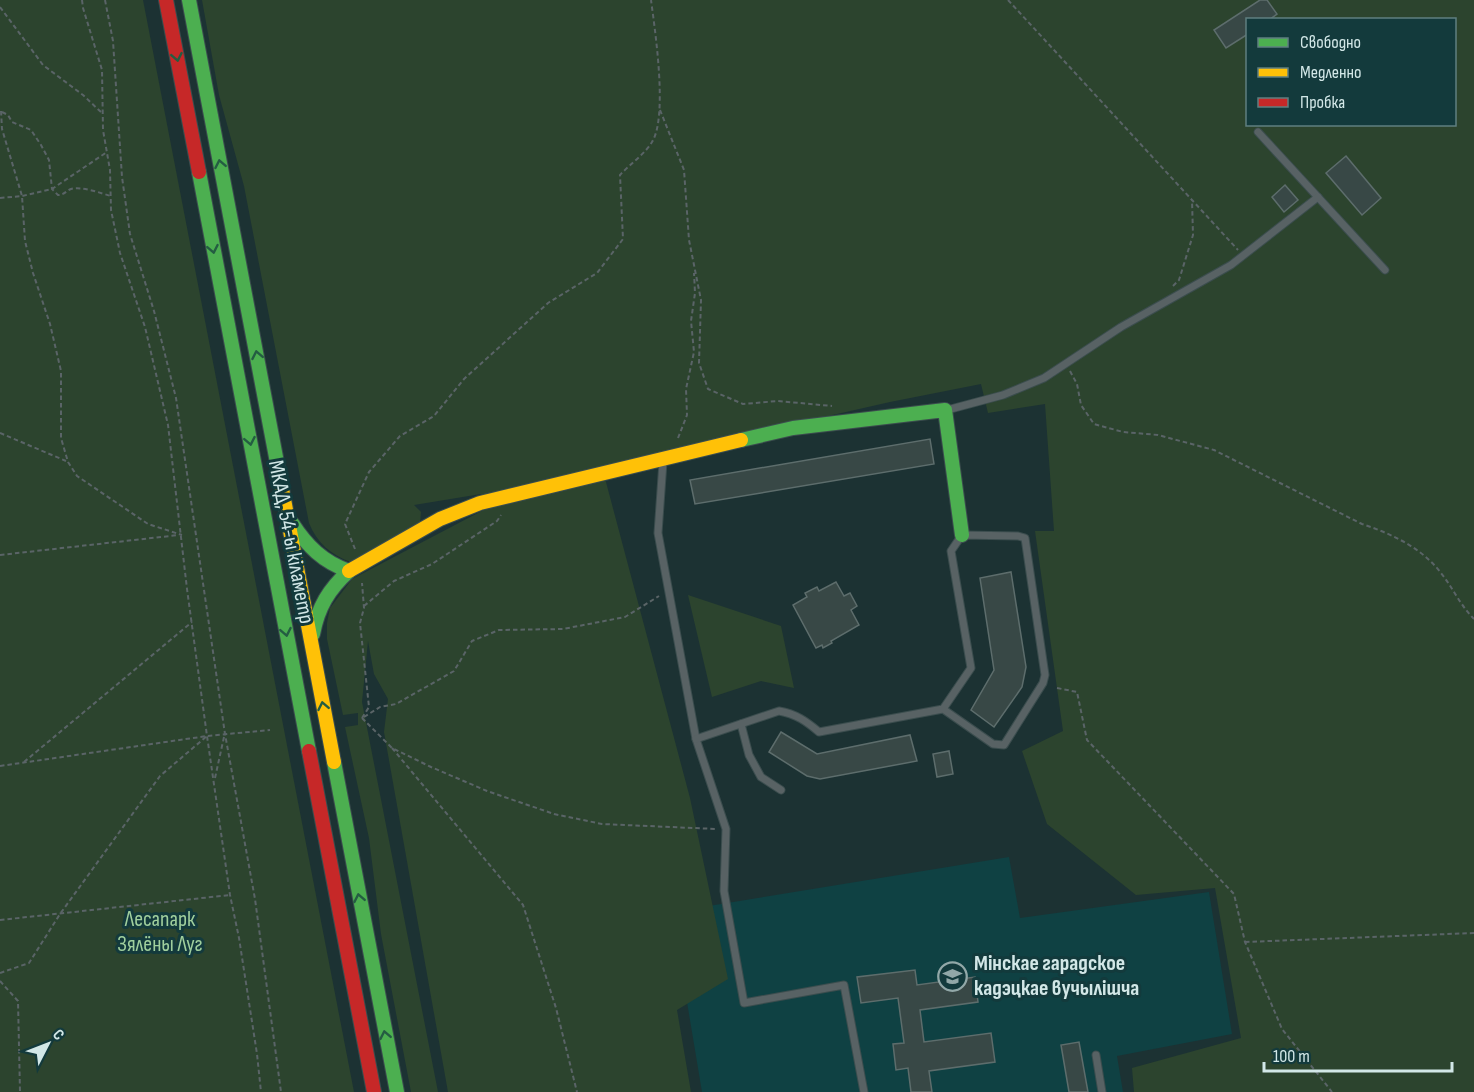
<svg xmlns="http://www.w3.org/2000/svg" width="1474" height="1092" viewBox="0 0 1474 1092" font-family="'Sofia Sans Condensed',sans-serif">
	<style>
		.built { fill: #0f4143 }
		.green { fill: #2c442e; fill-rule: evenodd }
		.building { fill: #384846; stroke: #5d6d6c; stroke-width: 1.5 }
		.lines { fill: none; stroke-linecap: round; stroke-linejoin: round }
		.lane-casing { stroke: #3b4d4e; stroke-width: 9 }
		.fast-casing { stroke: #3b4d4e; stroke-width: 16 }
		.slow-casing { stroke: #3b4d4e; stroke-width: 16 }
		.jam-casing { stroke: #3b4d4e; stroke-width: 16 }
		.path { stroke: #5a6467; stroke-width: 2; stroke-dasharray: 4.5 3; stroke-linecap: butt }
		.lane { stroke: #586264; stroke-width: 7 }
		.fast { stroke: #4caf50; stroke-width: 14 }
		.slow { stroke: #ffc107; stroke-width: 14 }
		.jam { stroke: #c62828; stroke-width: 14 }
		.oneway { stroke: #245d42 }
		.labels { text-anchor: middle; dominant-baseline: central; stroke-width: 6; stroke-linejoin: round; paint-order: stroke }
		.street-label { font-size: 22px; fill: #d2e7e7; stroke: #133a3c }
		.park-label { font-size: 22px; fill: #a0cf9d; stroke: #133a3c }
		.poi-label { font-size: 22px; font-weight: bold; fill: #d2e7e7; stroke: #133a3c; text-anchor: start }
	</style>
	<rect width="100%" height="100%" fill="#1c3233"/>
	<!-- built -->
	<polygon class="built" points="1009,857 1020,918 1209,892 1232,1034 1117,1056 1123,1092 702,1092 672,912"/>
	<!-- green -->
	<g class="green">
		<polygon points="0,0 143,0 354,1092 0,1092"/>
		<path d="M202,0H1474V1092H1134L1132,1068L1241,1038L1215,888L1136,895L1047,824L1022,751L1063,731L1035,531H1054L1045,404L988,413L981,384L890,402L602,467L690,798L728,979L677,1010L691,1092H448L384,732L388,699L374,674L368,641L362,702L438,1092H411L381,934L369,838L345,727L358,725V713L343,715L327,639V623L330,608L352,579L495,504L481,494L414,505L421,512L420,524L351,562C331,555 317,543 309,523L244,186L219,95ZM1248,20H1454V124H1248Z"/>
		<polygon points="688,595 781,626 794,688 761,681 712,697"/>
	</g>
	<!-- building -->
	<g class="building">
		<polygon points="1260,0 1267,0 1277,14 1269,20 1248,20 1248,34 1226,48 1214,30"/>
		<polygon points="1346,156 1381,198 1362,215 1326,173"/>
		<polygon points="1285,185 1298,200 1284,212 1272,197"/>
		<polygon points="930,439 934,464 695,504 690,480"/>
		<polygon points="1011,572 1026,667 1022,687 994,727 971,710 994,670 980,578"/>
		<polygon points="836,582 844,596 850,593 857,606 851,610 859,625 831,641 832,643 823,648 822,645 816,648 793,605 807,597 805,593 817,587 819,591"/>
		<polygon points="781,732 817,754 910,735 917,761 820,779 807,776 769,752"/>
		<polygon points="949,751 953,774 937,777 933,754"/>
		<polygon points="915,970 917,985 975,977 978,1002 920,1010 924,1042 991,1033 995,1062 929,1071 932,1092 911,1092 908,1068 896,1070 893,1044 904,1043 898,998 861,1003 857,977"/>
		<polygon points="1079,1042 1088,1092 1069,1092 1061,1045"/>
	</g>
	<g class="lines">
		<defs>
			<g id="lane">
				<polyline points="1258,132 1385,270"/>
				<polyline points="947,410 1003,395 1044,378 1121,327 1231,265 1318,197"/>
				<polyline points="663,462 658,533 696,739 726,829 724,891 744,1003 844,985 864,1092"/>
				<polyline points="741,724 749,755 761,777 781,790"/>
				<path d="M696,739L779,711C796,714 806,721 819,732L943,709L993,744L1004,745L1043,683L1045,675L1025,538L1018,536L962,535L951,551L971,668L943,709"/>
				<polyline points="1096,1055 1102,1092"/>
			</g>
			<g id="fast">
				<polyline points="189,0 279,473"/>
				<polyline points="199,172 309,751"/>
				<polyline points="741,440 793,428 945,410 962,535"/>
				<path d="M292,523C307,546 323,562 349,571"/>
				<path d="M313,634C318,607 329,589 349,571"/>
				<polyline points="334,762 397,1092"/>
			</g>
			<g id="slow">
				<polyline points="279,473 334,762"/>
				<polyline points="349,571 440,519 480,503 741,440"/>
			</g>
			<g id="jam">
				<polyline points="166,0 199,172"/>
				<polyline points="309,751 374,1092"/>
			</g>
		</defs>
		<!-- lane casing -->
		<use href="#lane" class="lane-casing"/>
		<!-- fast casing -->
		<use href="#fast" class="fast-casing"/>
		<!-- slow casing -->
		<use href="#slow" class="slow-casing"/>
		<!-- jam casing -->
		<use href="#jam" class="jam-casing"/>
		<!-- path -->
		<g class="path">
			<polyline points="82,0 83,8 102,70 103,130 110,170 111,210 120,253 145,327 168,425 187,589 207,736 230,895 239,938 257,1054 261,1092"/>
			<polyline points="105,0 113,41 122,177 130,234 154,311 176,398 225,734 255,899 281,1092"/>
			<polyline points="1008,0 1238,250"/>
			<polyline points="0,7 43,65 83,95 103,114"/>
			<polyline points="660,110 684,170 689,240 701,300 699,363 708,389 743,404 778,401 832,406"/>
			<polyline points="1,111 2,129 22,196 25,241 33,273 50,324 61,371 61,438 68,462 77,476 148,524 182,535"/>
			<path d="M2,112L8,115L12,122L31,130L41,145L49,160L52,189L58,195C64,195 66,191 71,189C82,186 100,193 111,196"/>
			<polyline points="0,198 22,196 52,189 107,152"/>
			<polyline points="1173,286 1179,280 1193,235 1192,200"/>
			<path d="M1070,371L1077,384L1081,405L1094,424L1123,432L1158,435L1214,450L1362,524C1392,534 1422,548 1441,573C1453,588 1460,605 1474,619"/>
			<polyline points="0,433 66,461"/>
			<polyline points="678,438 687,415 686,389 694,352 691,321 695,293 694,273"/>
			<path d="M355,549L345,524L369,472L400,436L434,416L464,379L548,303L597,273L623,239L620,175C630,164 645,154 652,142C668,117 655,30 651,0"/>
			<polyline points="0,555 179,535"/>
			<polyline points="364,606 394,581 432,564 497,521 501,515"/>
			<polyline points="1057,688 1077,692 1087,740 1234,894 1245,942 1282,1029 1332,1092"/>
			<polyline points="364,717 380,707 396,704 454,671 472,641 499,630 563,629 625,617 659,596"/>
			<polyline points="362,718 369,707 360,623 364,608 362,583"/>
			<polyline points="362,718 392,748 431,767 487,791 554,814 602,824 716,829"/>
			<polyline points="392,748 523,905 556,1008 577,1092"/>
			<polyline points="24,762 192,622"/>
			<polyline points="0,766 207,736 270,730"/>
			<polyline points="215,778 224,737"/>
			<polyline points="0,920 230,895"/>
			<polyline points="1245,942 1474,933"/>
			<polyline points="0,973 29,963 60,914 160,776 207,736"/>
			<polyline points="0,981 18,1001 20,1092"/>
		</g>
		<!-- lane -->
		<use href="#lane" class="lane"/>
		<!-- fast -->
		<use href="#fast" class="fast"/>
		<!-- slow -->
		<use href="#slow" class="slow"/>
		<!-- jam -->
		<use href="#jam" class="jam"/>
	</g>
	<!-- one-way arrows -->
	<defs><path id="oneway-chevron" d="M-2-3.5L2.5 0L-2 3.5" fill="none" stroke-width="1.6" stroke-linecap="round" stroke-linejoin="round" transform="scale(1.5)"/></defs>
	<g class="oneway">
		<use href="#oneway-chevron" transform="translate(177 57) rotate(79)"/>
		<use href="#oneway-chevron" transform="translate(220 164) rotate(-101)"/>
		<use href="#oneway-chevron" transform="translate(213 249) rotate(79)"/>
		<use href="#oneway-chevron" transform="translate(257 355) rotate(-101)"/>
		<use href="#oneway-chevron" transform="translate(250 441) rotate(79)"/>
		<use href="#oneway-chevron" transform="translate(286 632) rotate(79)"/>
		<use href="#oneway-chevron" transform="translate(323 706) rotate(-101)"/>
		<use href="#oneway-chevron" transform="translate(359 898) rotate(-101)"/>
		<use href="#oneway-chevron" transform="translate(385 1035) rotate(-101)"/>
	</g>
	<!-- icons -->
	<defs>
		<symbol id="school-ring" viewBox="-11 -11 22 22"><circle r="9.5" fill="#133a3c" stroke="#92a8a8" stroke-width="1.5"/><path d="M0-5L7-2L0 1L-7-2ZM-4 1L0 2.5L4 1V4Q0 6-4 4Z" fill="#92a8a8"/></symbol>
	</defs>
	<g fill-rule="evenodd">
		<use href="#school-ring" x="936" y="960" width="33" height="33"/>
	</g>
	<g class="labels">
		<!-- street labels -->
		<g class="street-label">
			<text transform="translate(291 542) rotate(79)">МКАД, 54-ы кіламетр</text>
		</g>
		<!-- park labels -->
		<g class="park-label">
			<text x="160" y="919">Лесапарк<tspan x="160" dy="25">Зялёны Луг</tspan></text>
		</g>
		<!-- poi labels -->
		<g class="poi-label">
			<text x="974" y="963">Мінскае гарадское<tspan x="974" dy="25">кадэцкае вучылішча</tspan></text>
		</g>
	</g>
	<!-- legend -->
	<rect x="1246" y="18" width="210" height="108" fill="#133a3c" stroke="#5f7f80" stroke-width="1.5"/>
	<rect x="1258" y="38" width="30" height="9" fill="#4caf50" stroke="#5f7f80" stroke-width="1.5"/>
	<text x="1300" y="48" font-size="18" fill="#d2e7e7">Свободно</text>
	<rect x="1258" y="68" width="30" height="9" fill="#ffc107" stroke="#5f7f80" stroke-width="1.5"/>
	<text x="1300" y="78" font-size="18" fill="#d2e7e7">Медленно</text>
	<rect x="1258" y="98" width="30" height="9" fill="#c62828" stroke="#5f7f80" stroke-width="1.5"/>
	<text x="1300" y="108" font-size="18" fill="#d2e7e7">Пробка</text>
	<!-- north arrow -->
	<g transform="translate(48 1044) rotate(48)" stroke="#133a3c" stroke-width="4.5" paint-order="stroke">
	<path d="M0-4.5L10 22L0 15L-10 22Z" fill="#d2e7e7"/>
	<text y="-9" font-size="16" font-weight="bold" text-anchor="middle" fill="#d2e7e7">С</text>
	</g>
	<!-- scale -->
	<path d="M1264 1062v9h188v-9" fill="none" stroke="#d2e7e7" stroke-width="3"/>
	<text x="1273" y="1062" font-size="18" fill="#d2e7e7" stroke="#133a3c" stroke-width="4.5" paint-order="stroke">100 m</text>
</svg>
